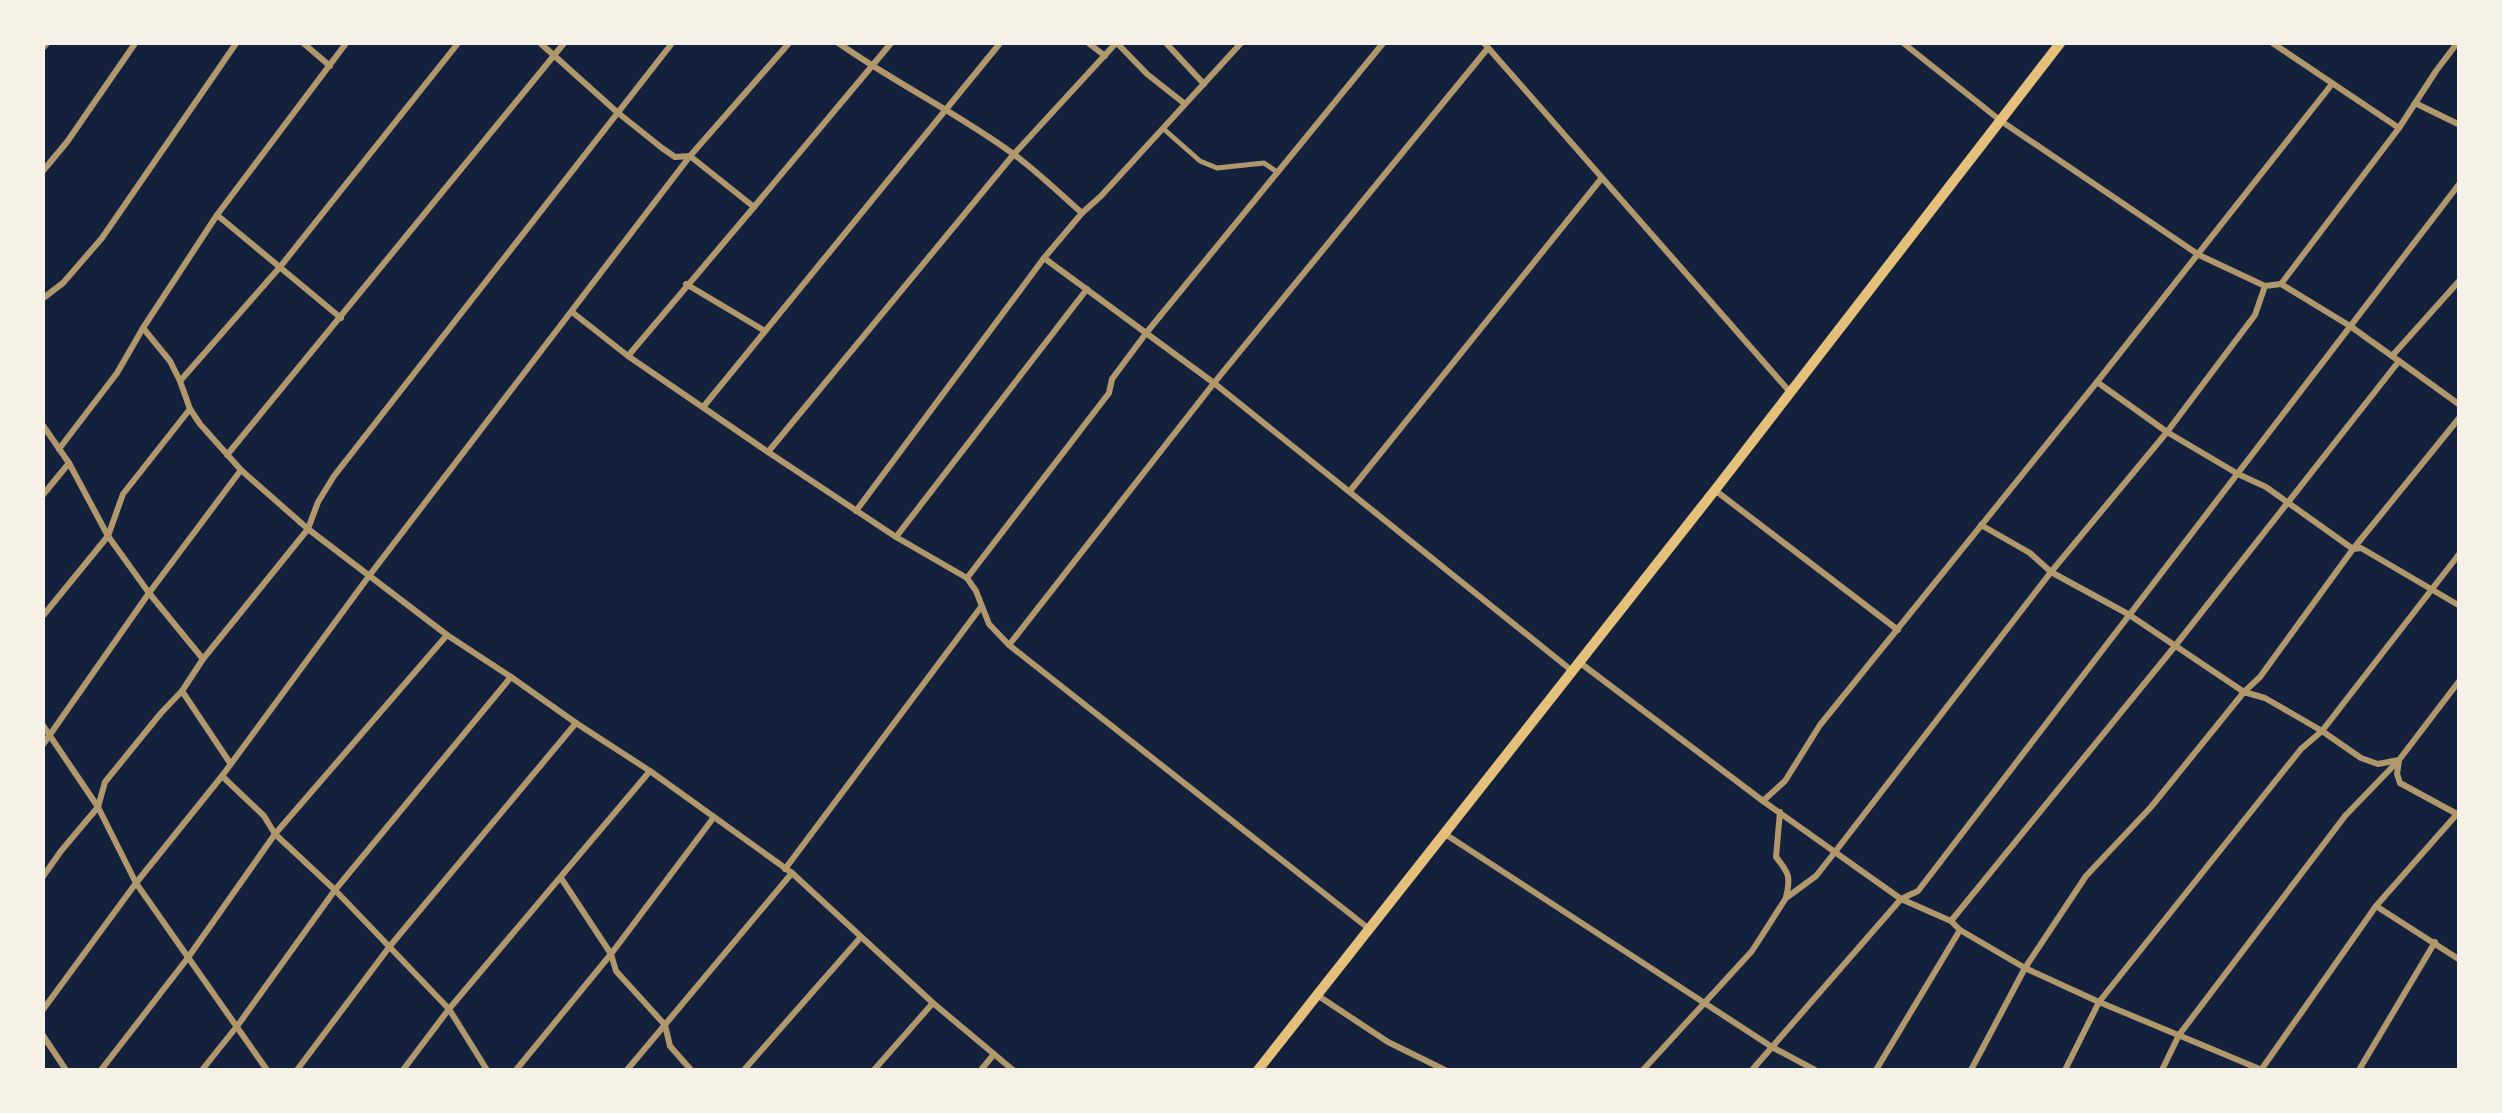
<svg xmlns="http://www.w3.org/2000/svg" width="2502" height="1113" viewBox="0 0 2502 1113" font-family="Inter,sans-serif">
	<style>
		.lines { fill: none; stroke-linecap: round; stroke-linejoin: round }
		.pedestrian { stroke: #b1986c; stroke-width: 5 }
		.minor { stroke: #b1986c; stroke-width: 6 }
		.primary { stroke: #e5c07b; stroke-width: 10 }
	</style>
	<rect width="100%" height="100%" fill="#14213d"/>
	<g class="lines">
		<!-- pedestrian -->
		<polyline class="pedestrian" points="1166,131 1200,161 1217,168 1264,163 1277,172"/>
		<!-- minor -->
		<g class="minor">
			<polyline points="302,42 330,66"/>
			<polyline points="539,42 617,112 662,148 675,157 690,156 790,42"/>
			<path d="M837,42C893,82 956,112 1012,153C1037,171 1059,193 1082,213"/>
			<polyline points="1087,42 1105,56"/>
			<polyline points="1165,42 1204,84"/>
			<polyline points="1483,42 1790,392"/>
			<polyline points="1902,42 2001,121 2199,255 2265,286"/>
			<polyline points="2271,42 2399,128"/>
			<polyline points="1117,43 1147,74 1185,104"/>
			<polyline points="42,49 48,42"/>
			<polyline points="2415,103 2460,125"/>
			<polyline points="42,172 67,142 136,42"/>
			<polyline points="217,215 341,318"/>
			<polyline points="1044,258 1214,383 1571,670"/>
			<polyline points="686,284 765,331"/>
			<polyline points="2281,284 2350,326 2399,361"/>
			<polyline points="42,299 63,283 102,238 237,42"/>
			<polyline points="572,312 628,356 768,452 896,537 967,578 976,591 989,624 1009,645 1368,928"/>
			<polyline points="143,328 170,361 180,381 190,409 200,424 241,470 308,529 447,635 511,677 576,723 650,771 792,873 933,1003 1013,1070"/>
			<polyline points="628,356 754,207"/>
			<polyline points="2392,356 2460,280"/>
			<polyline points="180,381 280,267 459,42"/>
			<polyline points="2097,382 2167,432 2238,474 2266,487 2353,549 2361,548 2460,606"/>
			<polyline points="704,406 1001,42"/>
			<polyline points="42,424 69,463 108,536 149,593 203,659"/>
			<polyline points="59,449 117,373 143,328 217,215 347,42"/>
			<polyline points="768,452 1014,154 1117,42"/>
			<polyline points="227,455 565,42"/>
			<polyline points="1350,491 1601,179"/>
			<polyline points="1716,491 1898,630"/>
			<polyline points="42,496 69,463"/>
			<polyline points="856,511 1044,258 1082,213 1101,196 1242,42"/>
			<polyline points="1981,525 2030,553 2051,572 2128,614 2244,692 2265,698 2322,731 2361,758 2378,764 2399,760 2397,774 2400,783 2457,814"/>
			<polyline points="896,537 1087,289"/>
			<polyline points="967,578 1109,393 1112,379 1147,332 1384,42"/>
			<polyline points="42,617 108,536 123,494 190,409"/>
			<polyline points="1009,645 1214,383 1488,48"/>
			<polyline points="1579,662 1763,801 1901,899 1951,921 1960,930 2025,968 2099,1002 2262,1070"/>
			<polyline points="182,691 230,763"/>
			<polyline points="42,724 98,807 136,883 267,1070"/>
			<polyline points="42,746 149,593 241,470"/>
			<polyline points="222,776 264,816 275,834 335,890 449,1009 487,1070"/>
			<polyline points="1763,801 1785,781 1820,725 2097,382 2332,84"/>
			<path d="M1780,812L1776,857C1789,873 1791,877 1786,897"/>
			<polyline points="1445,834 1772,1047 1815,1070"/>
			<polyline points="785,869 981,607"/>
			<polyline points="42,878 61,851 98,807 105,782 161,713 182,691 203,659 308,529 318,502 334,476 673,42"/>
			<polyline points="561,878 611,954 616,971 665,1025 670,1046 691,1070"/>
			<polyline points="2376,906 2460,960"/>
			<polyline points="1951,921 2175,646 2399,361 2460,405"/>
			<polyline points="1317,995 1388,1042 1445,1070"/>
			<polyline points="42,1011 136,883 222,776 369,576 690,156 754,207 892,42"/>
			<polyline points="42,1034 66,1070"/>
			<polyline points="101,1070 187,959 275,834 447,635"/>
			<polyline points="202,1070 238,1025 335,890 511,677"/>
			<polyline points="297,1070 390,946 576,723"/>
			<polyline points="403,1070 449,1009 650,771"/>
			<polyline points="516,1070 611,954 714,817"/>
			<polyline points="627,1070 792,873"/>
			<polyline points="744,1070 860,938"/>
			<polyline points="874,1070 932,1004"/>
			<polyline points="981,1070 994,1054"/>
			<polyline points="1643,1070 1752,951 1786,898 1816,876 1835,852 2051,572 2167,432 2255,315 2265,286 2281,284 2399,128 2436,71 2458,42"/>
			<polyline points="1752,1070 1901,899 1918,891 2460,183"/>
			<polyline points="1876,1070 1960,930"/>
			<polyline points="1971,1070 2025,968 2086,876 2151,807 2244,692 2260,677 2353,549 2460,417"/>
			<polyline points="2065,1070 2099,1002 2301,749 2322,731 2460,553"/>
			<polyline points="2162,1070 2179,1035 2345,816 2399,760 2460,680"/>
			<polyline points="2261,1070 2376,906 2457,814"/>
			<polyline points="2359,1070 2435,942"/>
		</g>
		<!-- primary -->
		<polyline class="primary" points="1258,1070 1715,490 2061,42"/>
	</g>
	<!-- border -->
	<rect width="2502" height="1113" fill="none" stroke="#f6f1e7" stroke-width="90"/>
</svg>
